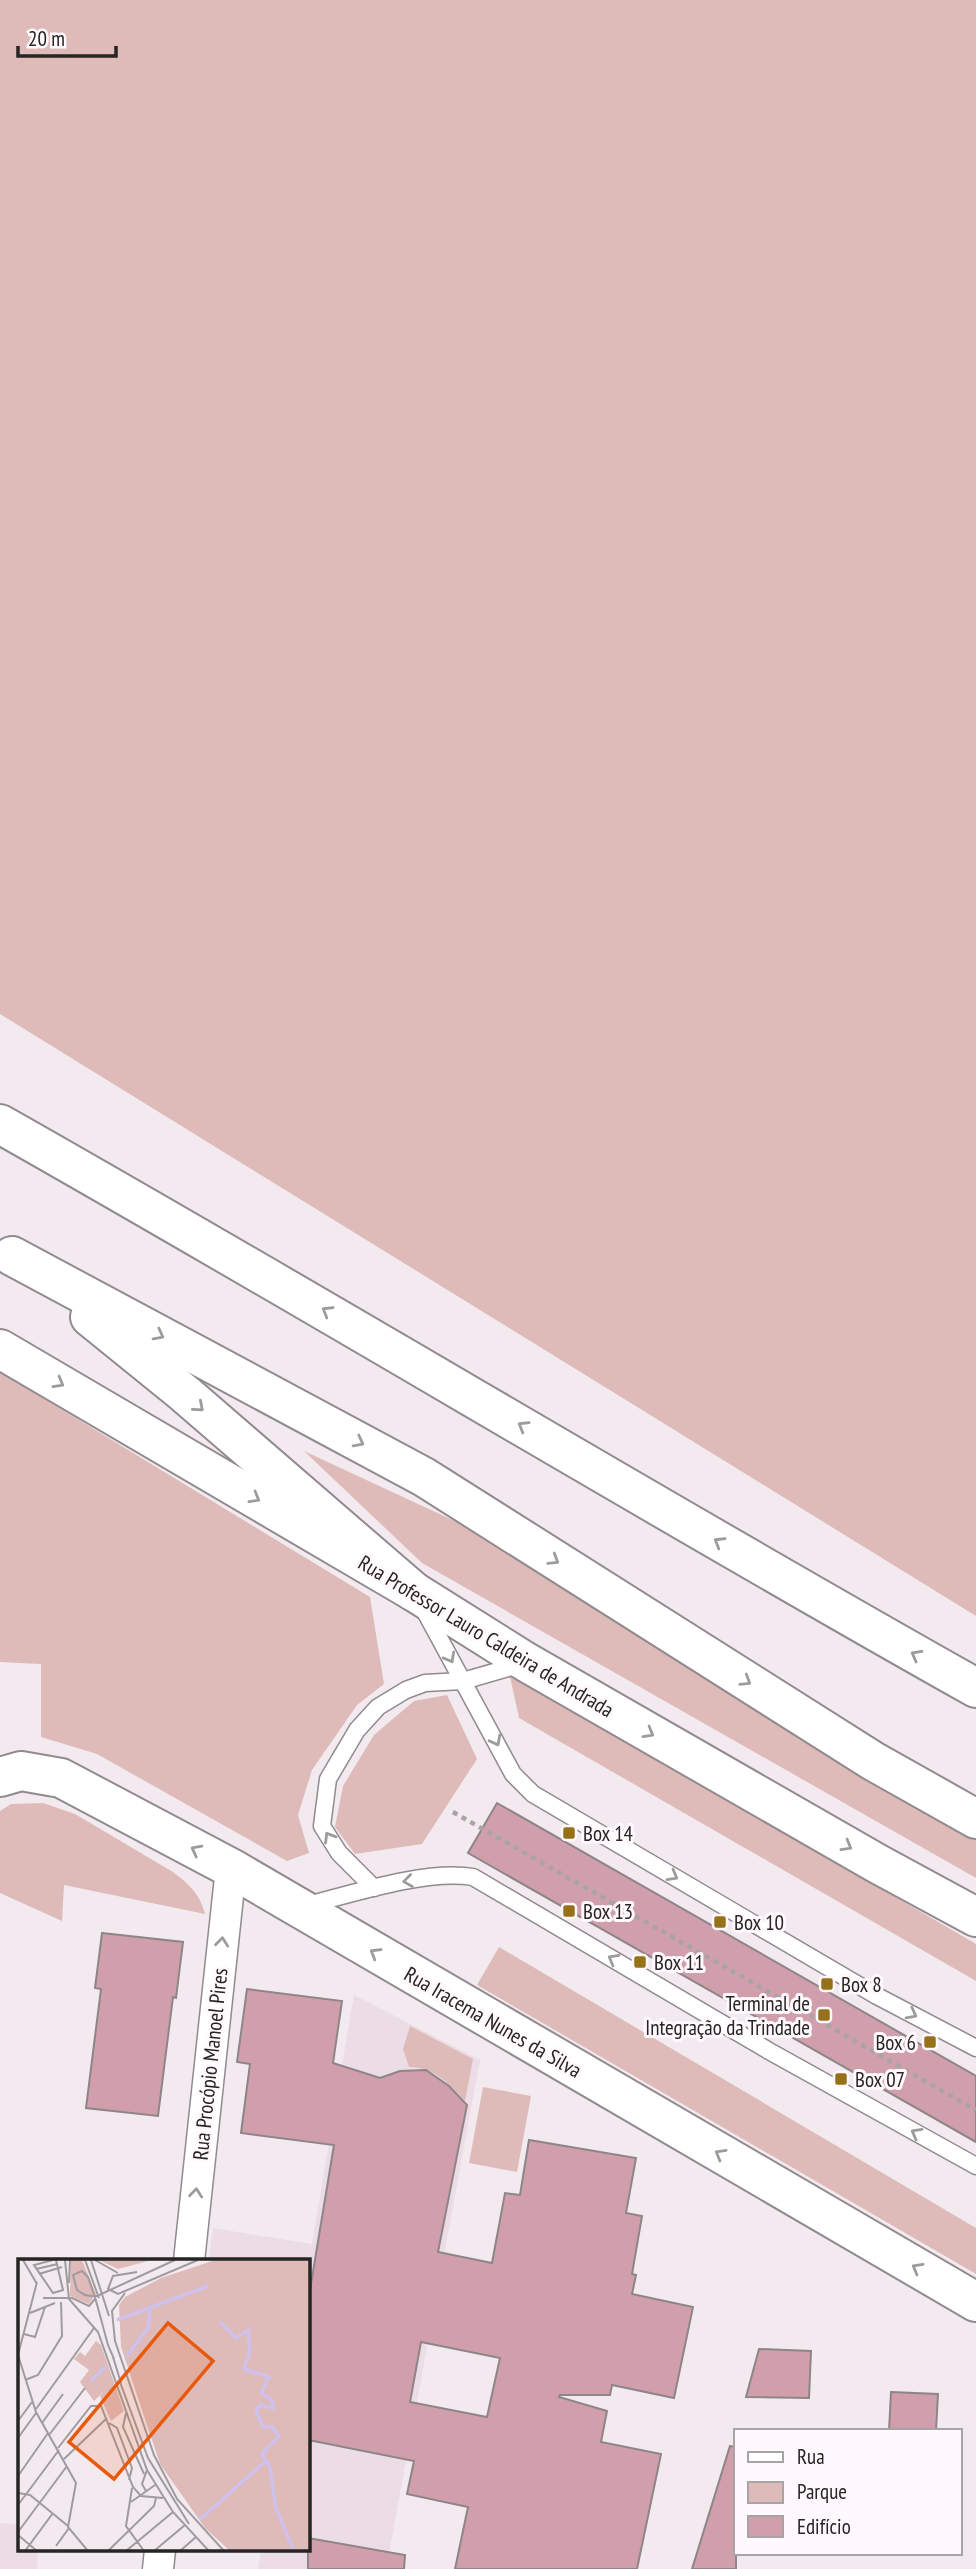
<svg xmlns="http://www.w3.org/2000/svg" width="976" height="2569" viewBox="0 0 976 2569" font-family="'PT Sans Narrow',sans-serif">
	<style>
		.built { fill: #ebdce5 }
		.green { fill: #debbb9 }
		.building { fill: #d19fac; stroke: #8d8587; stroke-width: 2; fill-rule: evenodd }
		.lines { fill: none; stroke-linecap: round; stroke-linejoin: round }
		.lane-casing { stroke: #918a8e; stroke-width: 19 }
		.street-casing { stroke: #918a8e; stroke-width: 33 }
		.secondary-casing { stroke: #918a8e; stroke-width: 42 }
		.primary-casing { stroke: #918a8e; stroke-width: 42 }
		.path { stroke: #a9a3a6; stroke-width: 4.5; stroke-dasharray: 5 5; stroke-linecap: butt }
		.lane { stroke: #fff; stroke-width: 16 }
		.street { stroke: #fff; stroke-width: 30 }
		.secondary { stroke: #fff; stroke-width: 38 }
		.primary { stroke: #fff; stroke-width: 38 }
		.oneway { stroke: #9d9c9d }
		.poi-dot { fill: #97701a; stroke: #fff8fc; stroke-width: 2.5 }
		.labels { text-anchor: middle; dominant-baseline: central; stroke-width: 6; stroke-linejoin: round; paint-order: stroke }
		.street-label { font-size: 21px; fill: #262425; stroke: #fff8fc }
		.poi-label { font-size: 21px; fill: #262425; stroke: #fff8fc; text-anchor: start }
		.inset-river { fill: none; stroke: #cfc0ec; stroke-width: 3.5 }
		.inset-road { fill: none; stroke: #a09b9e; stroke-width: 2 }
		.view { fill: #e8590c; fill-opacity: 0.15; stroke: #e8590c; stroke-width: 3.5 }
		.inset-edge { fill: none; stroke: #262425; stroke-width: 3.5 }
	</style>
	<rect width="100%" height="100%" fill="#f2eaef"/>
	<!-- built -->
	<g class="built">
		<polygon points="354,1995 480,2060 386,2569 258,2569 261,2550 308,2550 308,2261 209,2261 213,2228 312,2244"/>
		<polygon points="0,2523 19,2525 19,2550 38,2550 37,2569 0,2569"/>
	</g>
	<!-- green -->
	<g class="green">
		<polygon points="0,0 976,0 976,1616 0,1014"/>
		<polygon points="0,1372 370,1597 384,1684 357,1705 312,1770 298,1815 309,1853 287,1861 97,1754 41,1737 41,1664 0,1662"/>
		<polygon points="304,1451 502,1543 976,1828 976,1878 422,1563"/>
		<polygon points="509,1672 976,1944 976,1981 519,1718"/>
		<polygon points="447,1695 477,1759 422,1844 355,1854 335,1827 343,1786 374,1735 414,1701"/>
		<path d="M43,1803L75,1814L173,1872C189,1884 200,1894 205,1914L64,1885L62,1921L0,1893V1811L11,1804Z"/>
		<polygon points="499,1947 976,2228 976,2274 477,1985"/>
		<path d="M410,2026L473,2059L465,2101C448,2083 434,2067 409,2067L403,2049Z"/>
		<polygon points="483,2087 531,2096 517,2172 469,2163"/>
	</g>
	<!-- building -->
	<g class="building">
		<polygon points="497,1803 976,2076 976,2142 468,1853"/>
		<polygon points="102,1933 183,1942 176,1998 173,1997 158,2116 86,2108 101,1989 95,1988"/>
		<path d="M247,1989L342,2001L333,2063L380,2078L400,2071L426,2070L449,2086L467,2105L438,2252L492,2263L505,2193L520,2195L529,2140L636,2158L626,2213L642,2216L632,2274L636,2275L632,2294L693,2307L674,2398L612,2385L610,2395H560L559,2397L607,2411L601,2442L661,2454L637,2569H455L468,2507L407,2494L414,2461L308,2440V2302L334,2145L241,2133L250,2064L237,2062ZM421,2342L500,2358L487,2417L410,2402Z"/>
		<polygon points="759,2349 811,2351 809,2398 746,2397"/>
		<polygon points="891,2392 938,2394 936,2431 889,2431"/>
		<polygon points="730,2446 736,2447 736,2569 692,2569"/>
		<polygon points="308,2538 405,2555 404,2569 308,2569"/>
	</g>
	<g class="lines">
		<defs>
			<g id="lane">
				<polyline points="423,1608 513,1774 533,1794 877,1996 976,2048"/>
				<polyline points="374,1888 339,1853 322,1826 328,1779 357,1730 378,1707 406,1690 425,1683 463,1681 522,1664"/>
				<path d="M304,1906C351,1894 427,1869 473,1877L769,2051L976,2166"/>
			</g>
			<g id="street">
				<polyline points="189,2261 231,1868"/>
				<polyline points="158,2569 160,2550"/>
			</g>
			<g id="secondary">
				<polyline points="0,1349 413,1591 526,1662 878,1864 976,1917"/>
				<polyline points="0,1777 21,1771 61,1778 231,1868 976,2302"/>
			</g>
			<g id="primary">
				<path d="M0,1124C327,1309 648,1504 976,1688"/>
				<polyline points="12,1256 424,1477 873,1761 976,1819"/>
				<polyline points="90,1317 185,1394 413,1591"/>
			</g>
		</defs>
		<!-- lane casing -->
		<use href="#lane" class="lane-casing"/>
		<!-- street casing -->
		<use href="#street" class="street-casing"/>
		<!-- secondary casing -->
		<use href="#secondary" class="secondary-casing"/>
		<!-- primary casing -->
		<use href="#primary" class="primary-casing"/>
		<!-- path -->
		<polyline class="path" points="453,1812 976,2110"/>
		<!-- lane -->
		<use href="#lane" class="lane"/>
		<!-- street -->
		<use href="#street" class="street"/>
		<!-- secondary -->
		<use href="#secondary" class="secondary"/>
		<!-- primary -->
		<use href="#primary" class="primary"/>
	</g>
	<!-- one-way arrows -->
	<defs><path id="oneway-chevron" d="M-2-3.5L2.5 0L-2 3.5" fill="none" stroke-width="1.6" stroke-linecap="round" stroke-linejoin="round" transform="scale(1.75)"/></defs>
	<g class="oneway">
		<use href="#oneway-chevron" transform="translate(327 1311) rotate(-149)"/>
		<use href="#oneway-chevron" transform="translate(159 1335) rotate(28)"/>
		<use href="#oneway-chevron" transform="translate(59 1383) rotate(30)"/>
		<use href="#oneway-chevron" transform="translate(199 1407) rotate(41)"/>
		<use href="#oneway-chevron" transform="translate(523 1426) rotate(-149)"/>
		<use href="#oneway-chevron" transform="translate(359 1442) rotate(28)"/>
		<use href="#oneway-chevron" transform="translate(255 1498) rotate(30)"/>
		<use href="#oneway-chevron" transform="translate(719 1542) rotate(-149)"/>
		<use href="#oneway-chevron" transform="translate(554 1560) rotate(32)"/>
		<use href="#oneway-chevron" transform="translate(916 1655) rotate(-151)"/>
		<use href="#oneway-chevron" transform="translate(450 1658) rotate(61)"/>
		<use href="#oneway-chevron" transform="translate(746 1681) rotate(32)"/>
		<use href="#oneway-chevron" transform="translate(649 1733) rotate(30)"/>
		<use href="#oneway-chevron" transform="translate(496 1741) rotate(62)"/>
		<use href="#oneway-chevron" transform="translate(329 1837) rotate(-121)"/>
		<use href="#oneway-chevron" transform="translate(847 1846) rotate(30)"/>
		<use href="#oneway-chevron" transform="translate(196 1850) rotate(-152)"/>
		<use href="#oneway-chevron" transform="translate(673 1876) rotate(30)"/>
		<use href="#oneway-chevron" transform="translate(408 1881) rotate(172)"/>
		<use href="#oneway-chevron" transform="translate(222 1942) rotate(-84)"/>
		<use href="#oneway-chevron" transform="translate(375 1953) rotate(-149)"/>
		<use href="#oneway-chevron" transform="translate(613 1959) rotate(-150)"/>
		<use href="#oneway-chevron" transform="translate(912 2014) rotate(28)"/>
		<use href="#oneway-chevron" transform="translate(916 2133) rotate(-151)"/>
		<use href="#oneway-chevron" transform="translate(720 2154) rotate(-150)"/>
		<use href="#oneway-chevron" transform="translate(196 2193) rotate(-84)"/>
		<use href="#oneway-chevron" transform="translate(917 2268) rotate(-150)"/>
	</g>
	<!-- markers -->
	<g class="poi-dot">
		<rect x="562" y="1826" width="14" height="14" rx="3.5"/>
		<rect x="562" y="1904" width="14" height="14" rx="3.5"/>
		<rect x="713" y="1915" width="14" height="14" rx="3.5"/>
		<rect x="633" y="1955" width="14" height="14" rx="3.5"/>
		<rect x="820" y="1977" width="14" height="14" rx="3.5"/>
		<rect x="817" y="2008" width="14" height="14" rx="3.5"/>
		<rect x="923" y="2035" width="14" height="14" rx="3.5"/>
		<rect x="834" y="2072" width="14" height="14" rx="3.5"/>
	</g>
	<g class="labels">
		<!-- street labels -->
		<g class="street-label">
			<text transform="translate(486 1636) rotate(31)">Rua Professor Lauro Caldeira de Andrada</text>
			<text transform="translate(493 2022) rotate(30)">Rua Iracema Nunes da Silva</text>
			<text transform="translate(210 2064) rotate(-84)">Rua Procópio Manoel Pires</text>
		</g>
		<!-- poi labels -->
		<g class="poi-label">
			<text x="583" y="1833">Box 14</text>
			<text x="583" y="1911">Box 13</text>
			<text x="734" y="1922">Box 10</text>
			<text x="654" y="1962">Box 11</text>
			<text x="841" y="1984">Box 8</text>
			<text x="810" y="2003" text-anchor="end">Terminal de<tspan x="810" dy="24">Integração da Trindade</tspan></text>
			<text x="916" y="2042" text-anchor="end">Box 6</text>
			<text x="855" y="2079">Box 07</text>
		</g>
	</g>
	<!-- overview -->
	<g transform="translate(18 2259)">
		<rect width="292" height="292" fill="#f2eaef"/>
		<path d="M53,1H64L78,35L71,45L52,37ZM81,1H134L100,10ZM197,1H292V292H212L187,269L142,205L103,88L101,46L107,38L143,19ZM78,82L83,86L106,152L93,162L82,137L87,131L76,142L62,123L71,111L56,100L62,93L67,97Z" fill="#debbb9"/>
		<path class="inset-river" d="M99,61L190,27M202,63L218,79L230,71L232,91L226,110L251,118L243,134L254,141L255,149L242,146L238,151L245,168H254L261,177L244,195L252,208L258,250L276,292M108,98L130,69L132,51M73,122L88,107M182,260L248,202"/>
		<path class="inset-road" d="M5,1L19,25M35,1L16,6L35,34L45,31L38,1M47,1L51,40L80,73L129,211L155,253L191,292M67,1L81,39M73,1L91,57M77,1L100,14M18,10L40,5M119,13L95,17L90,30L100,35L180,1M21,15L44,8M19,23L0,96L18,153L58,224L50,268L70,292M51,24L52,1M107,34L94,52L97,82L136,196L159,240L206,292M25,39H54L71,47L78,39M12,54L37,44M6,75L17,78L27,48M95,98L103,124M96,100L90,86L77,38L72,24L70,18L64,12L55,16L59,31L67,36L73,37H79L157,1M7,121L20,116L44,77L43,43M102,123L130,199L171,265M18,150L76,69M108,154L105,168L126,215M0,162L14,143M24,164L45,135M91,164L99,169L114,209L111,221M31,176L67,129M0,179L18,154M40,189L73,147H83L115,228L123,237L145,239M46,200L89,159M0,217L30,174M114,229L108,267L126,292M128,232L124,225L129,211M0,234L12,236L50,267M113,243L137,226M0,246L41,191M0,273L49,207M0,276L19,292M38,287L51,269M7,292L35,254M90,292L136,247L138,239M108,292L155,253M136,292L167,266M162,292L178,278"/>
		<path class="view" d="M150,64L195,102L96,220L51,183Z"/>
		<rect width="292" height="292" class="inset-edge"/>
	</g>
	<!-- legend -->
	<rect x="734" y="2429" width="228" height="126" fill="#fff8fc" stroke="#a8a3a6" stroke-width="2"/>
	<rect x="748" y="2452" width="35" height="10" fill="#ffffff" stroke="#a8a3a6" stroke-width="2"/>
	<text x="797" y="2464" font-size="21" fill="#262425">Rua</text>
	<rect x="748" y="2482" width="35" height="21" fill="#debbb9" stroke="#a8a3a6" stroke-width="2"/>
	<text x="797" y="2499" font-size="21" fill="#262425">Parque</text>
	<rect x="748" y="2516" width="35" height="21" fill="#d19fac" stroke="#a8a3a6" stroke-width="2"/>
	<text x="797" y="2534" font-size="21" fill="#262425">Edifício</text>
	<!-- scale -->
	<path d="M18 46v10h98v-10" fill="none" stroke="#262425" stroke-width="3.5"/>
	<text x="28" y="46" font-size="21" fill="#262425" stroke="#fff8fc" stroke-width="5" paint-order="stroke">20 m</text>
</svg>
